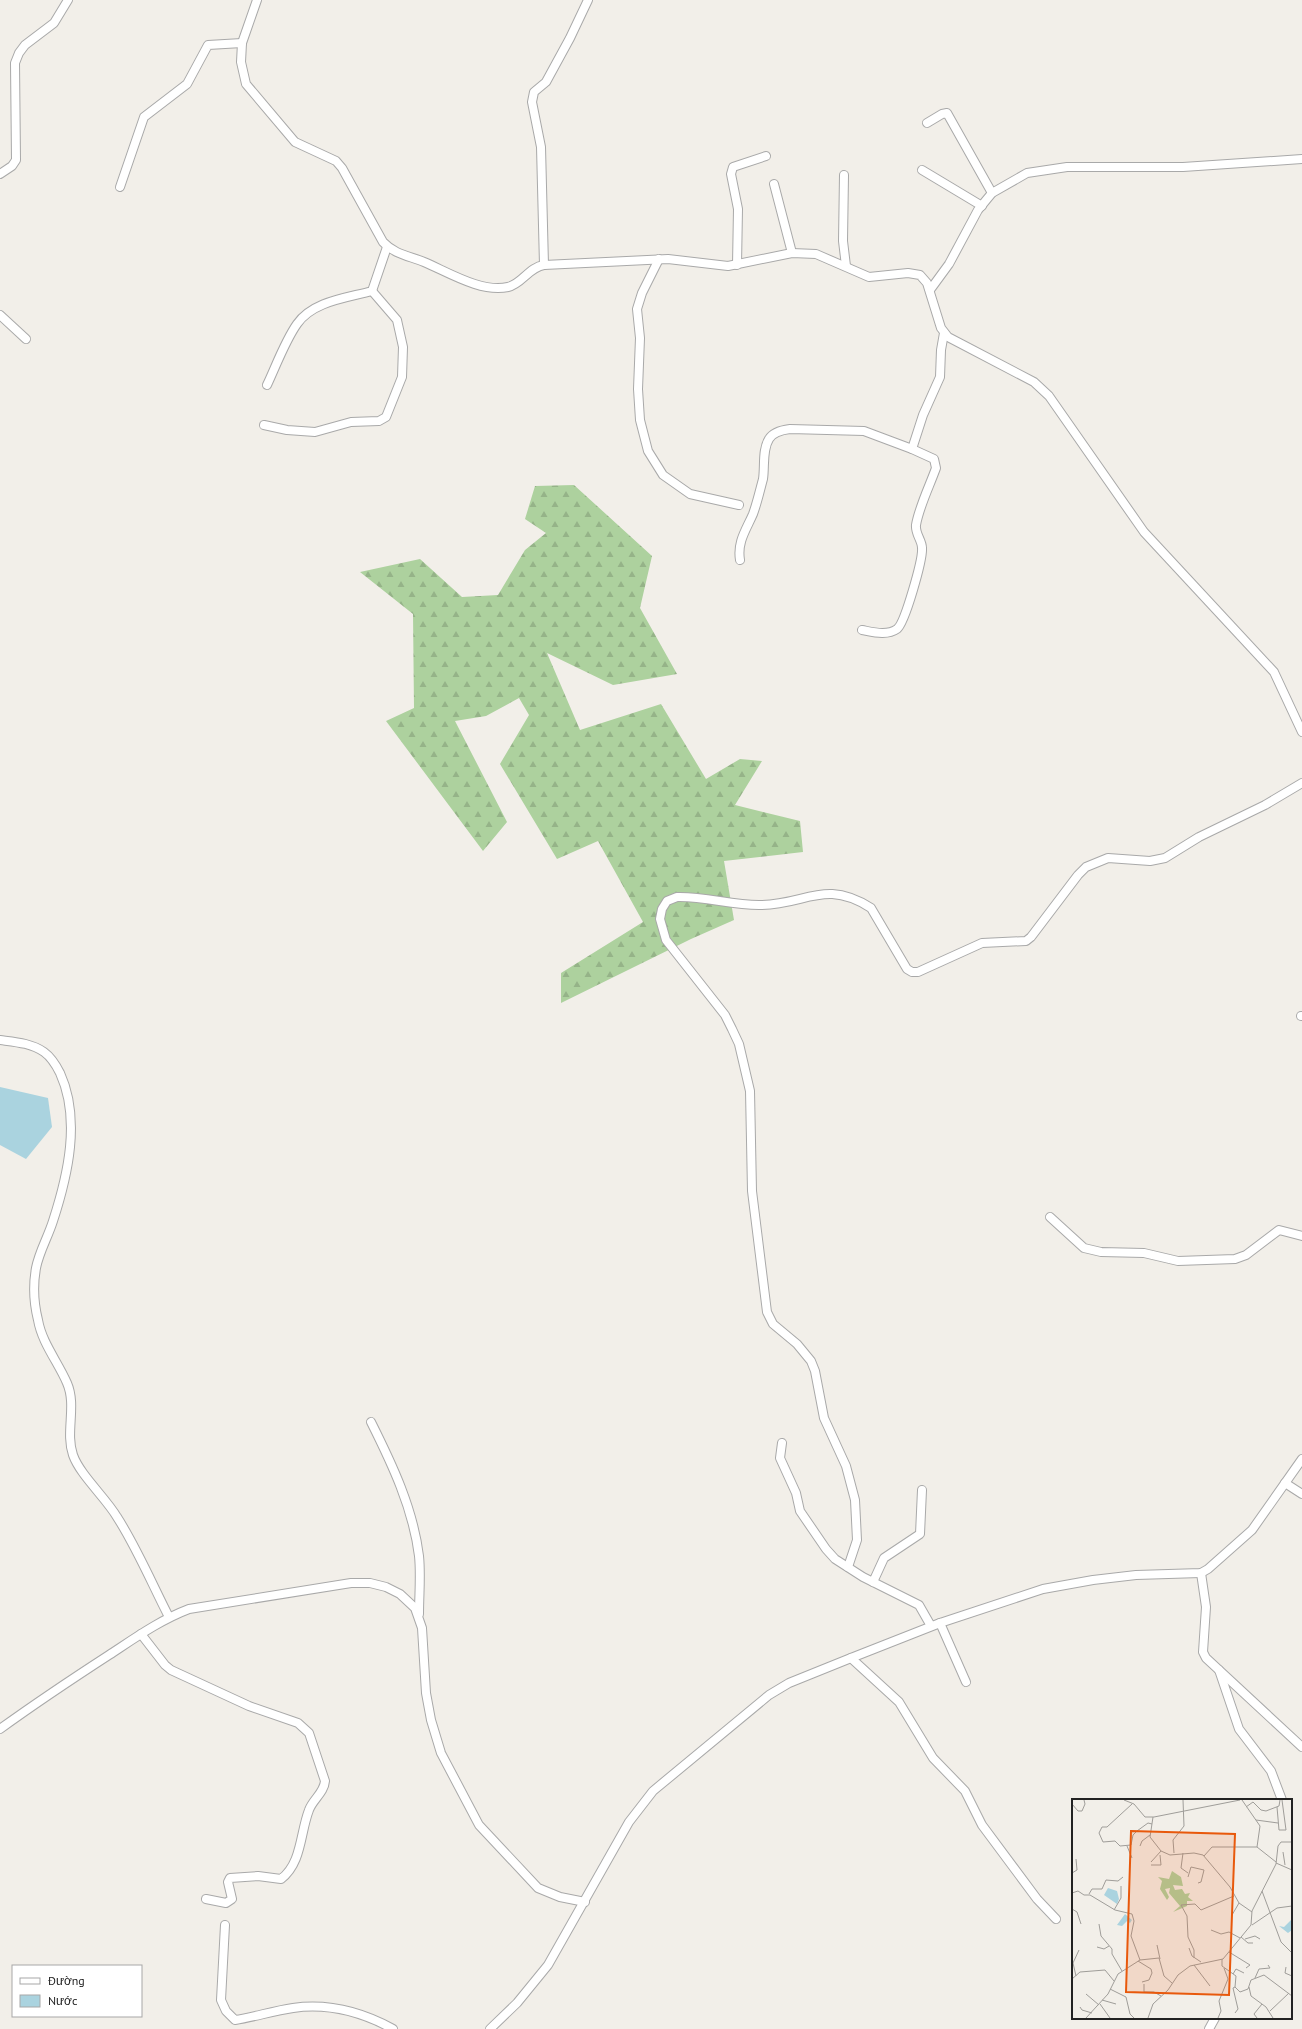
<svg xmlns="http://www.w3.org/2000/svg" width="1302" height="2029" viewBox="0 0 1302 2029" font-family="'PT Sans',sans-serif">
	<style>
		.forest { fill: url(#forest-firs) }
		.water { fill: #aad3df }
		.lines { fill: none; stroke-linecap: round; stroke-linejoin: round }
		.street-casing { stroke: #a9a9a9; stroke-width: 10 }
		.street { stroke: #fff; stroke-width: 8 }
		.inset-road { fill: none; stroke: #9f9d99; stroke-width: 1 }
		.view { fill: #e8590c; fill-opacity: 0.15; stroke: #e8590c; stroke-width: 2 }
		.inset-edge { fill: none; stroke: #222; stroke-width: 2 }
	</style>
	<defs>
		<pattern id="forest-firs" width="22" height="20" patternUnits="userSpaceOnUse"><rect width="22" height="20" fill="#add19e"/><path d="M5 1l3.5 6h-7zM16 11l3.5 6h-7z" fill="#95b388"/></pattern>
	</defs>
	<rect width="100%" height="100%" fill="#f2efe9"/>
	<!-- forest -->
	<polygon class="forest" points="574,485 652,556 640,608 677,674 613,685 547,653 580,730 661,704 706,779 740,759 762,761 735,805 800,821 803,852 724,861 734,920 691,939 561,1003 561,973 643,922 598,841 557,859 500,764 529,715 519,698 486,716 455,721 507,822 483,851 386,721 414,708 413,614 360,572 420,559 462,597 498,595 525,550 546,533 525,519 535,486"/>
	<!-- water -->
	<polygon class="water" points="0,1087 48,1098 52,1127 26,1159 0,1145"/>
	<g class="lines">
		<defs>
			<g id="street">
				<path d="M257,0L242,43L241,62L246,84L295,142L336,161L342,168L383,242C394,254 409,256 424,262C448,272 481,293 508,287C522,284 529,267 544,265L668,259L728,266L792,253L816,254L869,277L908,273L920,275L927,283L941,328L948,337L1034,382L1049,396L1144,532L1274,672L1302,732"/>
				<polyline points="927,123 942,114 947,113 992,193"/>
				<polyline points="922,170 982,206"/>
				<polyline points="0,174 12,166 16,160 15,63 19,53 25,45 54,23 68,0"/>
				<polyline points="844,175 843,241 846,266"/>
				<polyline points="774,184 792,253"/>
				<polyline points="120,187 144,117 187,84 208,45 242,43"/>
				<polyline points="659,259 642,293 637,309 640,338 638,389 640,420 648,451 663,475 690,494 739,505"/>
				<polyline points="544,265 541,147 532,102 534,92 546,82 570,38 588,0"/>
				<polyline points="737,265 738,209 731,174 733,167 766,156"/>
				<polyline points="930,290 949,264 978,210 992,193 1027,173 1067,167 1183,167 1302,159"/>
				<polyline points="0,315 26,339"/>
				<path d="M267,385C276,366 285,341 297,324C313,301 347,298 372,291L387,247"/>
				<polyline points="264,425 287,430 315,432 351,422 379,421 386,417 402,377 403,347 397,320 372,291"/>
				<polyline points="912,449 923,415 940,377 941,350 944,333"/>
				<path d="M740,560C737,542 746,530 753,514C757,503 760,490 763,479C765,466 762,450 769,439C773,432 782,430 790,429L864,431L912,449L934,459L936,468C930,485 919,507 916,525C915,534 922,540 922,548C923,559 905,623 897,629C887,636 873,632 862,630"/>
				<polyline points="1301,1016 1302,1016"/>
				<path d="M0,1040C15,1042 31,1043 44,1052C51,1057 56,1065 60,1073C81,1119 68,1175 53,1221C48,1237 39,1252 36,1268C33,1285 34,1304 38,1320C42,1343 58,1362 67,1383C77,1406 65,1432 73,1455C80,1475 106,1498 117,1517C137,1548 152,1584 169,1617"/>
				<polyline points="1050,1217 1084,1248 1101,1252 1144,1253 1178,1261 1235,1259 1246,1255 1279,1230 1302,1236"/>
				<path d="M371,1422C392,1464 413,1508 419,1556C421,1575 419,1595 419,1614"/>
				<polyline points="782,1443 780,1458 796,1493 800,1511 826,1549 835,1559 863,1577 919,1605 931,1626"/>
				<polyline points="1285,1483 1302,1494"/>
				<path d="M848,1567L857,1540L855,1500L846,1466L824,1418L815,1371L811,1361L797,1344L773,1324L767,1312L752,1191L750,1091L739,1044L732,1029L725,1015L666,940L660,919L662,909L667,901L677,897C705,896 734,906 762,905C807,904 825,879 871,908L907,969L912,972H918L982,943L1026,941L1031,937L1078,875L1086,867L1108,858L1150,861L1165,858L1199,837L1265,805L1302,783"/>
				<polyline points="1201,1573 1206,1607 1203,1652 1206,1658 1302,1747"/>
				<polyline points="873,1582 884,1558 920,1534 922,1490"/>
				<polyline points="940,1623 966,1682"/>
				<path d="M141,1634L165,1665L171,1670L249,1706L298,1723L309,1733L325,1781C324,1793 313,1799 309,1810C300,1833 302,1863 281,1879L258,1876L230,1878L228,1882L232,1899L226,1903L206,1899"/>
				<polyline points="851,1658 899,1702 933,1758 965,1791 982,1825 1037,1899 1056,1919"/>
				<polyline points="1219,1670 1239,1729 1271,1771 1282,1800"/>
				<path d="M0,1729C36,1703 72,1679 109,1655C135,1638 160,1620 189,1609L351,1583H370L386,1587L400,1594L415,1608L422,1628L426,1693L431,1720L441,1753L479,1825L538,1888L560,1897L585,1902"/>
				<path d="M225,1925L221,2000L226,2011L235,2020C254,2017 273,2011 293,2008C328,2003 362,2012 393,2029"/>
				<polyline points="490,2029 517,2003 548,1965 629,1822 653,1791 769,1695 789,1683 851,1658 940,1623 1043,1589 1093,1580 1136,1575 1201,1573 1208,1569 1252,1530 1302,1459"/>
				<polyline points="1209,2029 1215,2018"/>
			</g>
		</defs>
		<!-- street casing -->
		<use href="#street" class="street-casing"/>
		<!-- street -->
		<use href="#street" class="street"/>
	</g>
	<!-- overview -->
	<g transform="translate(1072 1799)">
		<rect width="220" height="220" fill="#f2efe9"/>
		<path d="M100,72L109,78L111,87L101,86L103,91L110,90L113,95L118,94L116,98L121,102H115V107L101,113L108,107L97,94L98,89L93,90L97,98L95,101L88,90L90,82L86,78L97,80Z" fill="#add19e"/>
		<path d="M36,89L45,92L47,100L45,105L32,96ZM53,115L60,121L58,124L55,122L50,127L45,126ZM219,121L220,131L216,134L207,127L212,128Z" fill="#aad3df"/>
		<path class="inset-road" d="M52,1L62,5L73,18H82L168,1M170,1L188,27L185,48L204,63M0,5L6,12H10L13,5L12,1M60,5L35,28H30L27,34L31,43L43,42L48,47L59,46L61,36L65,32L76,24L80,25M174,8L181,3L189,11L194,12L207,7L208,1M205,8L207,31H214L210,1M81,18L78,38L89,52L98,56L122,54L131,56L158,88L167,104L180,113M184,21L206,24M55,47L60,59M68,47L70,42L78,36M211,53L213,66M102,54L101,41L112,27L111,1M111,54L109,69L116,74M132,57L140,48H185M79,63L89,52M204,64L220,71M79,66H89L88,56M0,74L5,71L4,60M116,78L119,68L132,71L129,83L126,84M190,92L209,143L220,154M0,94L6,92L12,96H18L43,111L60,115L62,122L59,137L68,161M17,95L20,90H30L34,81L46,82L51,78M0,110L5,113L9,125M42,111L49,99V87M160,116L167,104M27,125L29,137L40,150V155L50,172M180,126L205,109L220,107M139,131L149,135L157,133L168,139M169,138L176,144H181M173,140L183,137L188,140M85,146L88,160M25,148L32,150L37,147M117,149L120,157L129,163M157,153L178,166L174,169M122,159V151L116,138L115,117L109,106L123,105L129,111L162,97M150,160V167L164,177L163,188L168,193L176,190L179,181L192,176L220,197M66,162L79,170L80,174L77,181L70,183M122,166L138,187M214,168L213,174L220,177M161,175L164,170L172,174M4,177L1,164L7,151M183,179L187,170L198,169L196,166M0,180L8,173L33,171L42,182M72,185V193H82L89,197M177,188L179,197L194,208L201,219M38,190L54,198L58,215L62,219M14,195L27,206M30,201L44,205M28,205L38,219M8,208L10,211L20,214M198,212L217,194M163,214L166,210L161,189L163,188M14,219L36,195L46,175L68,161L87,159L92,177L100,184M76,219L81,205L96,191L106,176L118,167L151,160L179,126L180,112L204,65L206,47L209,43H220M146,219L149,212L147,202L156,180L152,169M185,219L182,215L190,205"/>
		<path class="view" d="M59,32L163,35L157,196L54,193Z"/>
		<rect width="220" height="220" class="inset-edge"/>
	</g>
	<!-- legend -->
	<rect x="12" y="1965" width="130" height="52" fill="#ffffff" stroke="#a7a7a7"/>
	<rect x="20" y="1978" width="20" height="6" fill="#ffffff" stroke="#a7a7a7"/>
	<text x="48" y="1985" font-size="12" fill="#222222">Đường</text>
	<rect x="20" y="1995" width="20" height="12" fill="#aad3df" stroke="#a7a7a7"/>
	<text x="48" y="2005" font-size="12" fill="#222222">Nước</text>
</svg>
